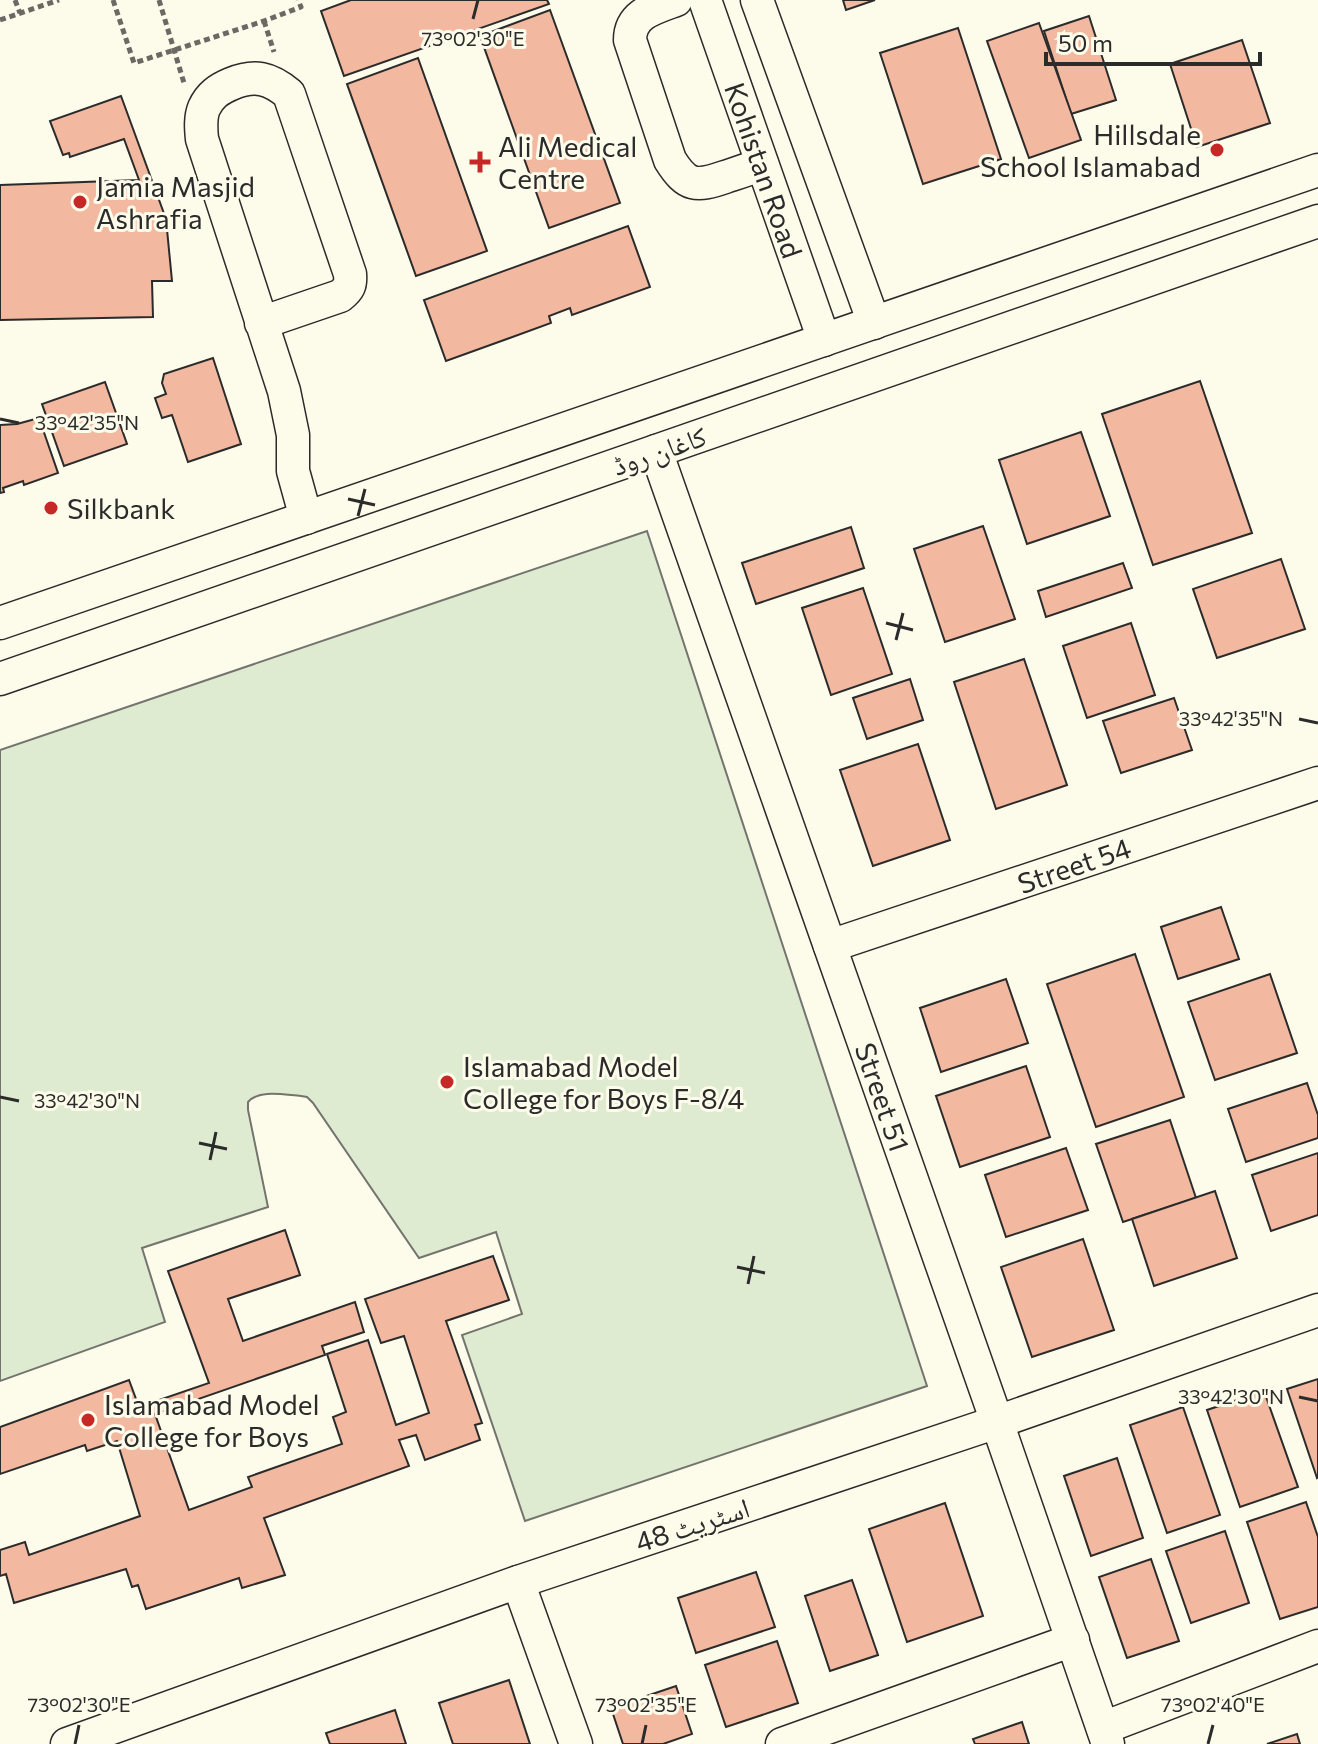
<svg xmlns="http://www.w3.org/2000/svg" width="1318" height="1744" viewBox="0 0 1318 1744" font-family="Commissioner,'Noto Naskh Arabic',sans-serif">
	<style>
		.green { fill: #deebd1; stroke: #74746e; stroke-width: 2 }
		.building { fill: #f2b8a0; stroke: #2b2b2b; stroke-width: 2 }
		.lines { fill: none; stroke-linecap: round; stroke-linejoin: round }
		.minor-casing { stroke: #2b2b2b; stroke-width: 35 }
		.path { stroke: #6a6964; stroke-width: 5; stroke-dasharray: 6 4; stroke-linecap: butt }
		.minor { stroke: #fdfbea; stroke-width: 32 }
		.ticks { fill: none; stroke: #2b2b2b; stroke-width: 3 }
		.poi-dot { fill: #c62828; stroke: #fdfbea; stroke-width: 3 }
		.labels { text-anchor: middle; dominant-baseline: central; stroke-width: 6; stroke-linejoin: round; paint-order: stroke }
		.poi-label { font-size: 28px; fill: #2b2b2b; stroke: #fdfbea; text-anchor: start }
		.street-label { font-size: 28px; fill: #2b2b2b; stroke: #fdfbea }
		.ticks-label { font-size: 20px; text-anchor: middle; fill: #2b2b2b; stroke: #fdfbea; stroke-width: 6; stroke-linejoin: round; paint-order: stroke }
	</style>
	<rect width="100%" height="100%" fill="#fdfbea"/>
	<!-- green -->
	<path class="green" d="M647,531L927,1386L525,1521L462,1335L522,1314L496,1232L419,1258L313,1103L307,1097L301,1096C285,1095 259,1089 248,1102V1110L268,1207L142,1248L165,1322L0,1381V750Z"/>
	<!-- building -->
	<g class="building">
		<polygon points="351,0 547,0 549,4 344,76 321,11"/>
		<polygon points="843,0 875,0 846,10"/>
		<polygon points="550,10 620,203 549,228 480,36"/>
		<polygon points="1089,16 1116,100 1071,114 1044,31"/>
		<polygon points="1039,23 1081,140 1029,158 987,41"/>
		<polygon points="958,28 1001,159 923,184 880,53"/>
		<polygon points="1242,40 1270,123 1197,147 1170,64"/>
		<polygon points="418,58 487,251 416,276 347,84"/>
		<polygon points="121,96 166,219 172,281 152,281 153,317 0,320 0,185 139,180 124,139 70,157 69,153 63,155 50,121"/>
		<polygon points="628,226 650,287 572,315 570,308 549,316 551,323 446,361 424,300"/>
		<polygon points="213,358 241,444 188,462 172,415 162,418 155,398 166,394 162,383 164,374"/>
		<polygon points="1200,381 1252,533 1153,565 1102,414"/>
		<polygon points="105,382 127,444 64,466 42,404"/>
		<polygon points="39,418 58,473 24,485 23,481 3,488 4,492 0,493 0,425 17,424"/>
		<polygon points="1081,432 1110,516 1027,544 999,460"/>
		<polygon points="983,526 1015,619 945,642 914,549"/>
		<polygon points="851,527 864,568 756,604 742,563"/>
		<polygon points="1281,559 1305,629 1217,658 1193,589"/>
		<polygon points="1123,563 1132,588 1046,617 1038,591"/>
		<polygon points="863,588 892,674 831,695 802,608"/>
		<polygon points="1131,623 1155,695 1087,718 1063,646"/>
		<polygon points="1024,659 1067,785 996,809 954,682"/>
		<polygon points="910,679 923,720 867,739 853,698"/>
		<polygon points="1174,698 1192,750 1121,773 1103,721"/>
		<polygon points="918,744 950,840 873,866 840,770"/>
		<polygon points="1221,907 1239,959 1178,979 1161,927"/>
		<polygon points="1135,954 1184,1097 1096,1127 1047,984"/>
		<polygon points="1270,974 1297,1053 1215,1080 1188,1002"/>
		<polygon points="1006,979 1028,1043 941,1072 920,1008"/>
		<polygon points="1026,1066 1050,1137 960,1167 936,1096"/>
		<polygon points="1307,1083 1318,1115 1318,1138 1246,1162 1228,1109"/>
		<polygon points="1170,1120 1196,1198 1123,1222 1096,1144"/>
		<polygon points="1066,1148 1088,1210 1006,1237 985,1175"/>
		<polygon points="1318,1153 1318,1215 1271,1231 1252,1175"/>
		<polygon points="1215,1191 1237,1258 1154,1286 1132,1219"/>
		<polygon points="285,1230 300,1275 228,1299 243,1341 355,1302 364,1332 322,1346 325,1355 155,1414 189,1510 252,1487 248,1477 342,1444 333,1417 346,1412 327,1354 368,1340 396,1425 429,1413 404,1336 381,1343 365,1299 493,1256 509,1300 446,1321 482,1423 475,1425 480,1440 425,1460 416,1435 399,1440 409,1466 264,1518 285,1575 242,1588 239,1578 146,1609 138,1585 132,1587 126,1569 14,1603 6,1574 0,1576 0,1550 25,1542 29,1555 140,1516 117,1441 87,1451 85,1445 0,1474 0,1427 129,1380 139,1407 209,1383 168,1271"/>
		<polygon points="1083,1239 1114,1330 1032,1357 1001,1267"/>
		<polygon points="1318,1379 1318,1477 1317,1478 1287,1389"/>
		<polygon points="1264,1391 1298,1487 1240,1507 1207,1410"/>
		<polygon points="1183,1407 1220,1515 1167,1533 1130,1425"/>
		<polygon points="1117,1458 1143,1538 1091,1556 1064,1476"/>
		<polygon points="1306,1502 1318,1537 1318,1607 1280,1619 1247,1522"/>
		<polygon points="945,1503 983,1616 907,1642 869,1529"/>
		<polygon points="1225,1531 1249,1603 1191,1623 1166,1551"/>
		<polygon points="1151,1559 1179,1641 1127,1658 1099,1577"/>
		<polygon points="756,1572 775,1627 696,1653 678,1598"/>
		<polygon points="852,1580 878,1655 830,1671 805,1596"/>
		<polygon points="777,1641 798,1703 726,1727 705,1665"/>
		<polygon points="509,1680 530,1744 453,1744 439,1703"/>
		<polygon points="676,1686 692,1734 663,1744 623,1744 611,1708"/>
		<polygon points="395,1710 406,1744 330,1744 326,1733"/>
		<polygon points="1022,1722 1029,1744 975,1744 973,1739"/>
		<polygon points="1297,1734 1300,1744 1267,1744"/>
	</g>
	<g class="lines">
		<defs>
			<g id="minor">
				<path d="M676,0C654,8 630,14 630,40L670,160C687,187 696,187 725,177C737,173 750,169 762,164"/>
				<polyline points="705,0 824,340"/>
				<polyline points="757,0 874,323"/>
				<path d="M261,323L340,296C349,289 351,285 350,274L289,94C270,78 255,74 231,84C219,89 210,95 204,108C200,118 201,129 202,139L284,391L293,435V471L306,518"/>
				<polyline points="656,451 997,1422 1108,1744"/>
				<polyline points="0,623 1318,170"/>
				<polyline points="0,679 1318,221"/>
				<polyline points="830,946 1318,783"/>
				<polyline points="518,1582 576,1744"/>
				<polyline points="1103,1728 1318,1646"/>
				<polyline points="67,1744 518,1582 997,1422 1318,1310"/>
				<polyline points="782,1744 1073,1640"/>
			</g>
		</defs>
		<!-- minor casing -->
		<use href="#minor" class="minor-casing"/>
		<!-- path -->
		<g class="path">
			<polyline points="15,0 20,13"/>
			<polyline points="113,0 134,63 264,21 301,7 298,0"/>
			<polyline points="159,0 184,83"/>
			<polyline points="0,20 59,0"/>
			<polyline points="264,21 274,52"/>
		</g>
		<!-- minor -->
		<use href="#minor" class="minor"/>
	</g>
	<!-- ticks -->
	<path class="ticks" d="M473,19L478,0M0,419L19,423M348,499L375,505M358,516L365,489M886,623L913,630M896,640L903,613M1299,719L1318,723M0,1097L19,1101M199,1143L227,1149M210,1160L216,1132M737,1267L765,1273M748,1284L754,1256M1299,1397L1318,1401M75,1744L79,1725M642,1744L646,1725M1208,1744L1213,1725"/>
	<!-- markers -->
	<g class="poi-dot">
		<circle cx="1217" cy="150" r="8"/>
		<path d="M476 150h8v8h8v8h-8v8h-8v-8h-8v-8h8z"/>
		<circle cx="80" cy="202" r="8"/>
		<circle cx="51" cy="508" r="8"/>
		<circle cx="447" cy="1082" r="8"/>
		<circle cx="88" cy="1420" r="8"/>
	</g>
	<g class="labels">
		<!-- poi labels -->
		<g class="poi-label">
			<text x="1201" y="134" text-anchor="end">Hillsdale<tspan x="1201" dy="32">School Islamabad</tspan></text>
			<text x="498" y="146">Ali Medical<tspan x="498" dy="32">Centre</tspan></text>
			<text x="96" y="186">Jamia Masjid<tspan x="96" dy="32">Ashrafia</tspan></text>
			<text x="67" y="508">Silkbank</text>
			<text x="463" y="1066">Islamabad Model<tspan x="463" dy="32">College for Boys F-8/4</tspan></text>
			<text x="104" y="1404">Islamabad Model<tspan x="104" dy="32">College for Boys</tspan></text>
		</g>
		<!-- street labels -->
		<g class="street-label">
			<text transform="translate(764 170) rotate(71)">Kohistan Road</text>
			<text transform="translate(659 450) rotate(-19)">کاغان روڈ</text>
			<text transform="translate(1074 865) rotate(-19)">Street 54</text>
			<text transform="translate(883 1097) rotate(71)">Street 51</text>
			<text transform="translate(692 1524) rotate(-18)">اسٹریٹ 48</text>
		</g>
	</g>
	<g class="ticks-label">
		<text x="473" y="46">73°02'30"E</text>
		<text x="87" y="430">33°42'35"N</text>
		<text x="1231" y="726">33°42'35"N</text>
		<text x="87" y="1108">33°42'30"N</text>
		<text x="1231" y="1404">33°42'30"N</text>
		<text x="79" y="1712">73°02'30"E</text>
		<text x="646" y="1712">73°02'35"E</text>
		<text x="1213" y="1712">73°02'40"E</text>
	</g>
	<!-- scale -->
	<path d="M1046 52v12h214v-12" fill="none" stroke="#2b2b2b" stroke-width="4"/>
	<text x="1058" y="52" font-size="24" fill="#2b2b2b" stroke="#fdfbea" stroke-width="6" paint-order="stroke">50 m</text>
</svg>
